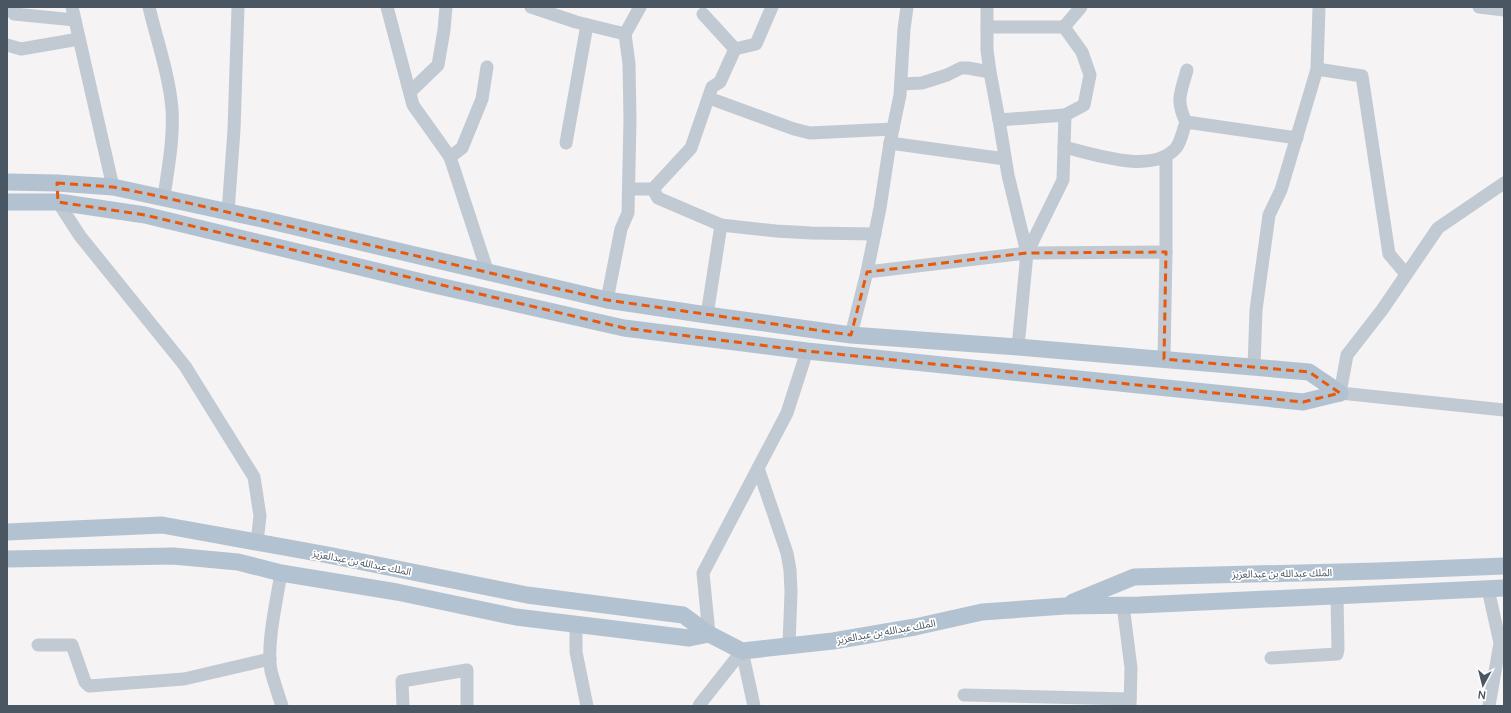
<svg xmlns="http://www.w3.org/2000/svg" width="1511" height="713" viewBox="0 0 1511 713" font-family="Manrope,'Noto Sans Arabic',sans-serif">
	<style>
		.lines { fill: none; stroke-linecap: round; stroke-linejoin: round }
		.minor { stroke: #c1cad2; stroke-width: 13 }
		.major { stroke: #b3c2d1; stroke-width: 17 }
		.marked { fill: none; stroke: #e8590c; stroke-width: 3; stroke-dasharray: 8 5; stroke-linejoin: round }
		.labels { text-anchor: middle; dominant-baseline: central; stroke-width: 3.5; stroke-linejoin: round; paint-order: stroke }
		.street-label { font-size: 10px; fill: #4a5661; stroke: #fff }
	</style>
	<rect width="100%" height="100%" fill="#f5f3f3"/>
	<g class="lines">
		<!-- minor -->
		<g class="minor">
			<polyline points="8,7 14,14 75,20"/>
			<polyline points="72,7 113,187"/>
			<path d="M149,7C157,41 169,74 172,109C174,138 168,168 164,197"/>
			<polyline points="387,7 413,105 450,157 488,273"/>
			<polyline points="531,7 576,22 625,34 640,7"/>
			<polyline points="987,7 987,50 990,72 999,120"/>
			<polyline points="1479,7 1504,10"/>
			<polyline points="703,14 735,49 756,44 772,7"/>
			<polyline points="987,27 1064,27"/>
			<polyline points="7,45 21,49 79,39"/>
			<polyline points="1317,69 1362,76 1389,254 1406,274"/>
			<polyline points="901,84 922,83 947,75 961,68 968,68 990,72"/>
			<polyline points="410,92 438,65 444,30 446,7"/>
			<polyline points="709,98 794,129 810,133 893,129"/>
			<polyline points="1065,115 1084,105 1090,75 1082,52 1064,27 1081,7"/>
			<path d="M1186,122C1175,99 1181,93 1187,70"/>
			<polyline points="566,143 587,25"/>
			<polyline points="890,143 1005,159"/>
			<path d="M1064,147C1094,154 1152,175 1176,148C1181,142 1183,130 1186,122L1297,138"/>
			<polyline points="1166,156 1166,252"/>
			<polyline points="450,157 462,148 482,99 487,67"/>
			<polyline points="1504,183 1438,228 1382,310 1347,355 1340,393 1504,410"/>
			<polyline points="630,189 653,189 691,148 712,87 720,82 735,49"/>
			<polyline points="653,189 658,198 721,225 707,315"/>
			<polyline points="58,202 80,236 185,366 254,477 260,516 257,542"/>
			<polyline points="228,212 234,130 238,7"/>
			<polyline points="721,225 776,231 811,233 875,234"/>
			<polyline points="1027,253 1166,252 1164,359"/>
			<polyline points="867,272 880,208 890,143 900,95 904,29 907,7"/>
			<polyline points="607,300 621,229 628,213 630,119 629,64 625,34"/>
			<polyline points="851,335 867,272 1027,253 1008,175 999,120 1065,115 1063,180 1027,253 1018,347"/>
			<polyline points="1254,367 1256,310 1269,215 1281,190 1317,69 1319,7"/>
			<polyline points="758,468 787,553 790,570 791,592 789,645"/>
			<path d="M281,573C277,599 266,645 271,671C274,682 278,694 282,706"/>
			<polyline points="1488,589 1500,643 1489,706"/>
			<polyline points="1123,605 1131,668 1130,706"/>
			<polyline points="576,625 576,652 587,706"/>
			<polyline points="709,634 703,573 787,413 807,351"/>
			<polyline points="38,645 72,645 85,682 89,686 184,679 270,659"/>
			<polyline points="742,651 754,706"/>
			<polyline points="1271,658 1337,654 1338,649 1337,596"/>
			<polyline points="964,695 1130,699"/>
			<polyline points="403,706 402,681 467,670 467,706"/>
			<polyline points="699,706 700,704 742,651"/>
		</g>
		<!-- major -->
		<g class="major">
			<polyline points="7,182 57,183 113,187 266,220 607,300 707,315 851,335 1018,347 1309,372 1340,393"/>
			<polyline points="7,202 58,202 145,215 430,284 624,328 807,351 1303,402 1340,393"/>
			<polyline points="7,532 162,525 328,555 527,595 683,615 709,634 742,651 833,641 915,627 982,612 1065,606 1139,605 1504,588"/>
			<polyline points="7,559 173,556 238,562 281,573 397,592 516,617 689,638 709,634"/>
			<polyline points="1073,602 1134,577 1378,571 1504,566"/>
		</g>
	</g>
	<!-- marked area -->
	<path class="marked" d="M57,183L113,187L158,196L607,300L851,335L867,272L1027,253L1166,252L1164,359L1309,372L1340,393L1303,402L807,351L624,328L145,215L58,202Z"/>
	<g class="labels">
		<!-- street labels -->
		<g class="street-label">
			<text transform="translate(362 562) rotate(11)">الملك عبدالله بن عبدالعزيز</text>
			<text transform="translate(1282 573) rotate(-1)">الملك عبدالله بن عبدالعزيز</text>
			<text transform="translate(886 631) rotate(-10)">الملك عبدالله بن عبدالعزيز</text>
		</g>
	</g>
	<!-- border -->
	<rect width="1511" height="713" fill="none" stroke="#4a5661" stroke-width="16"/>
	<!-- north arrow -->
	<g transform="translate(1483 685) rotate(187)" stroke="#ffffff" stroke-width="3" paint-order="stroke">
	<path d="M0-3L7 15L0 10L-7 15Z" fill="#4a5661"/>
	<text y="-6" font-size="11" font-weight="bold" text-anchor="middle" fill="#4a5661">N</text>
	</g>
</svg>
